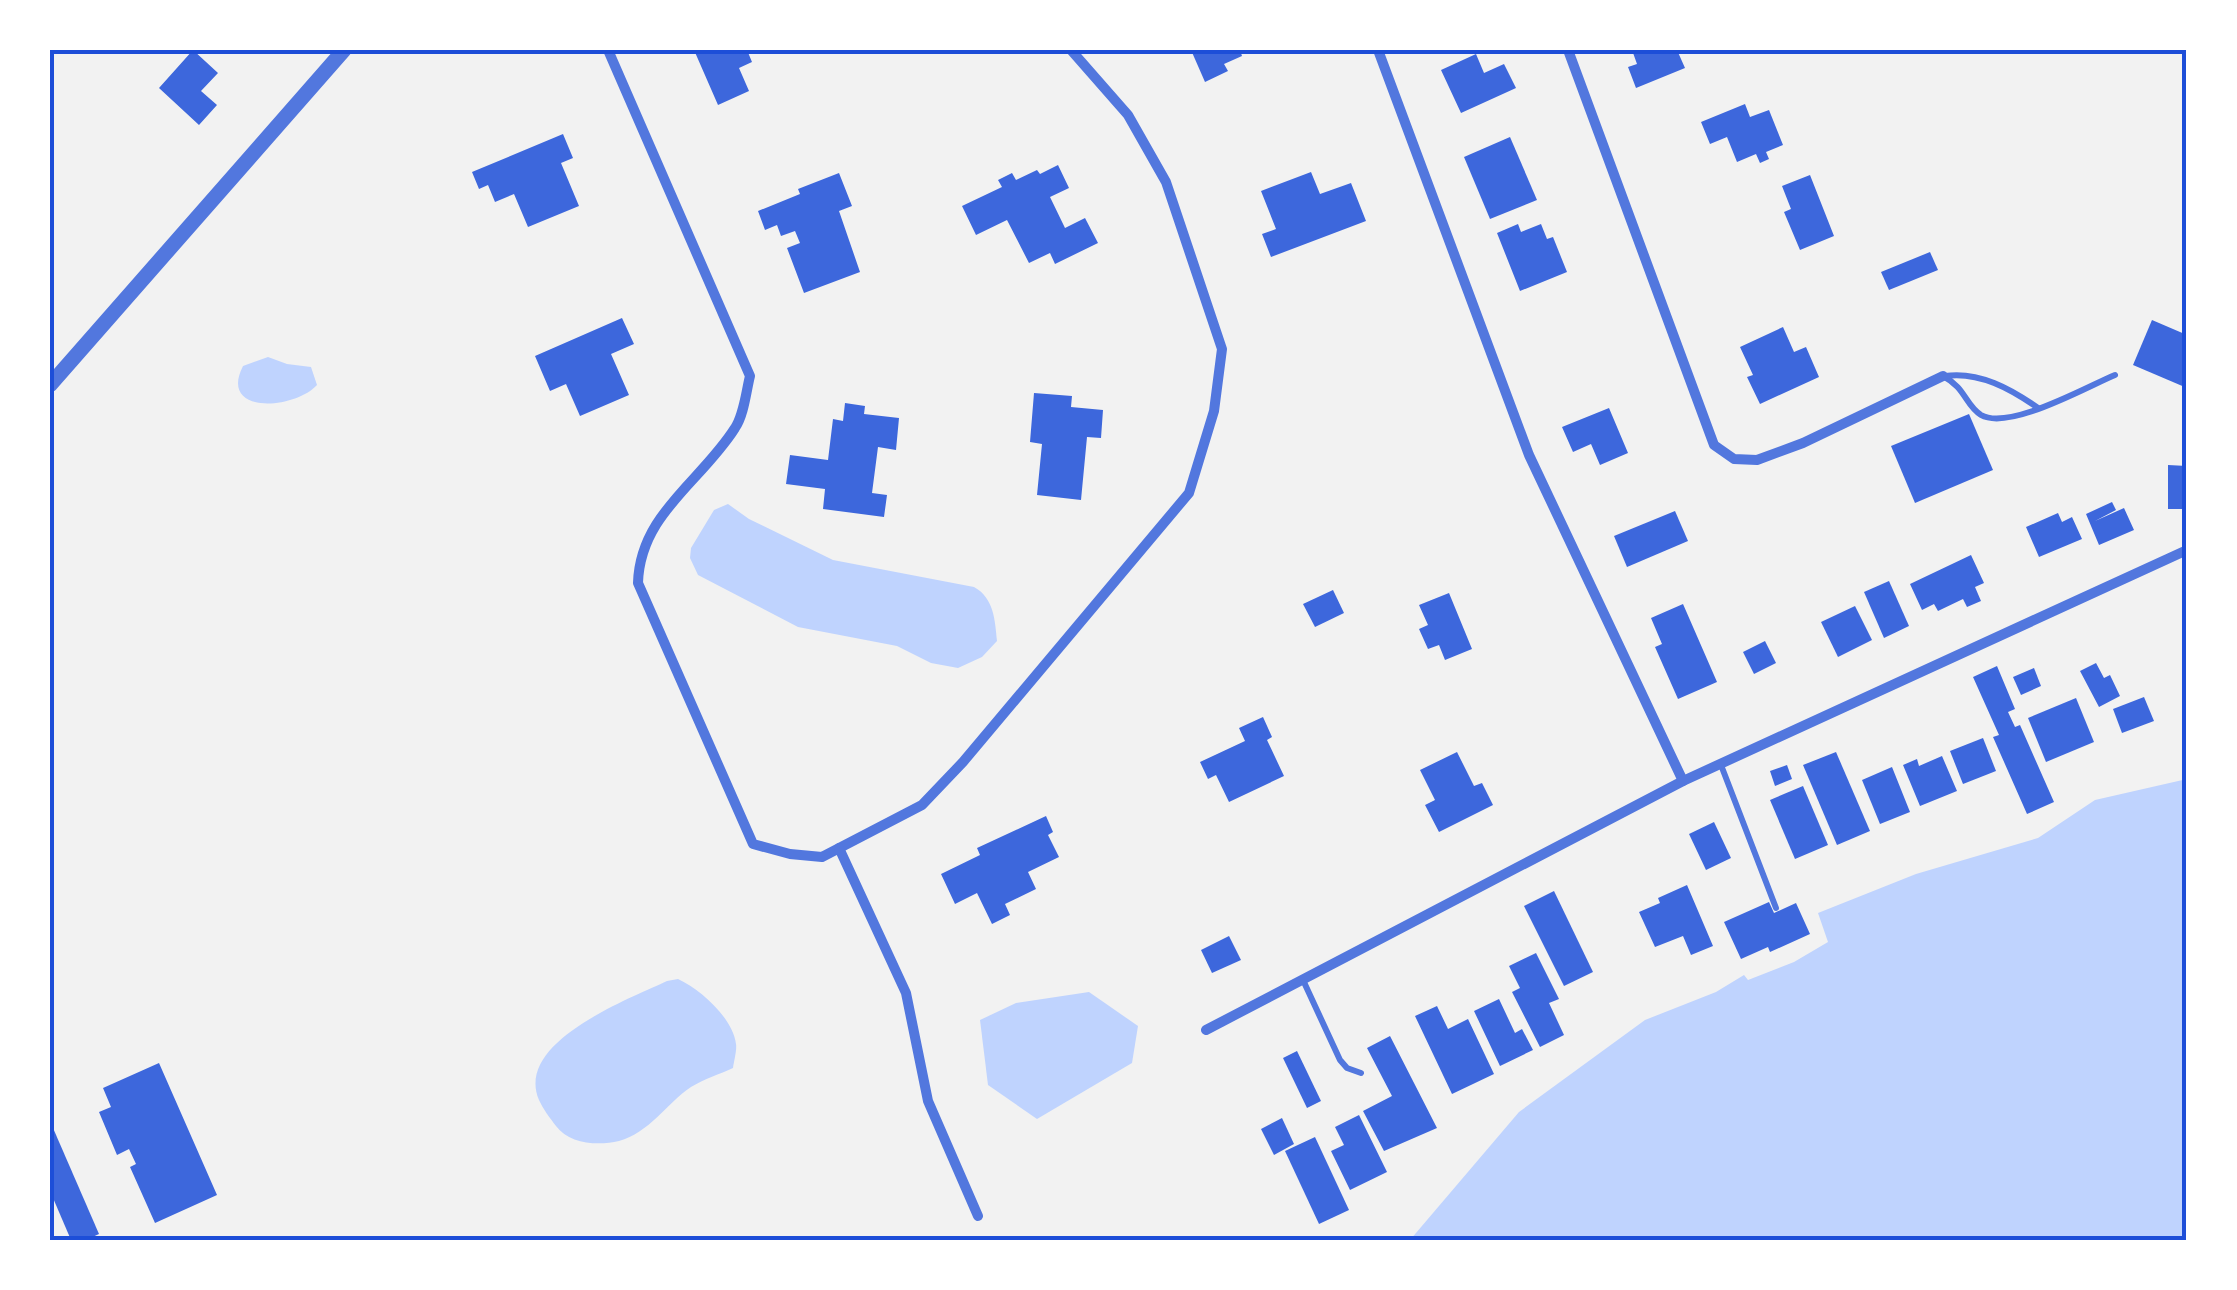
<svg xmlns="http://www.w3.org/2000/svg" width="2237" height="1290" viewBox="0 0 2237 1290" font-family="Bitter,serif">
	<style>
		.water { fill: #bfd3fe }
		.building { fill: #3d67dc }
		.lines { fill: none; stroke-linecap: round; stroke-linejoin: round }
		.service { stroke: #5277de; stroke-width: 6 }
		.minor { stroke: #5277de; stroke-width: 10 }
		.tertiary { stroke: #5277de; stroke-width: 15 }
		.neatline { fill: none; stroke: #1d4ed8; stroke-width: 4 }
	</style>
	<rect width="100%" height="100%" fill="#f2f2f2"/>
	<!-- water -->
	<g class="water">
		<path d="M268,357L287,364L311,367L317,385C294,410 218,415 243,366Z"/>
		<path d="M728,504L749,519L833,560L974,587C994,598 995,620 997,641L982,657L958,668L931,663L897,646L798,627L698,575L690,558L691,548L714,510Z"/>
		<polygon points="2187,779 2187,1240 1410,1240 1519,1112 1645,1020 1716,992 1744,975 1748,980 1794,962 1828,942 1818,913 1916,874 2038,838 2095,800"/>
		<path d="M678,979C700,989 733,1018 736,1044C737,1050 734,1061 733,1068C720,1074 704,1079 691,1087C666,1104 649,1133 619,1141C598,1146 569,1144 556,1126C550,1118 543,1109 539,1100C514,1042 629,999 667,981Z"/>
		<polygon points="1089,992 1138,1026 1132,1063 1037,1119 988,1085 980,1020 1016,1003"/>
	</g>
	<!-- building -->
	<g class="building">
		<polygon points="193,50 218,73 201,91 217,105 199,125 159,88"/>
		<polygon points="694,50 747,50 752,62 739,68 749,91 718,105"/>
		<polygon points="1191,50 1240,50 1242,56 1224,64 1228,71 1205,82"/>
		<polygon points="1632,50 1677,50 1685,68 1636,88 1628,67 1637,64"/>
		<polygon points="1476,54 1484,73 1504,64 1516,88 1461,113 1441,70"/>
		<polygon points="1745,104 1750,117 1769,110 1783,145 1766,152 1769,159 1760,163 1756,154 1737,162 1727,137 1710,144 1701,122"/>
		<polygon points="563,134 573,158 561,163 579,206 528,227 514,194 495,202 488,185 479,189 472,172"/>
		<polygon points="1510,137 1537,200 1490,219 1464,157"/>
		<polygon points="1058,165 1069,188 1050,197 1065,228 1085,218 1098,243 1055,264 1050,253 1029,263 1007,220 976,235 962,206 1002,187 998,180 1012,173 1016,180 1037,170 1040,174"/>
		<polygon points="1311,172 1320,194 1351,183 1366,221 1271,257 1262,234 1276,229 1261,191"/>
		<polygon points="839,173 852,206 839,211 860,272 804,293 787,248 800,243 795,231 781,236 777,225 765,230 758,211 800,194 798,189"/>
		<polygon points="1810,175 1834,236 1800,250 1784,212 1791,209 1782,186"/>
		<polygon points="1518,224 1521,232 1541,224 1547,239 1553,237 1567,272 1520,291 1497,233"/>
		<polygon points="1930,252 1938,270 1889,290 1881,272"/>
		<polygon points="622,318 634,344 611,354 629,395 580,416 566,384 550,391 535,356"/>
		<polygon points="2152,320 2187,335 2187,388 2133,365"/>
		<polygon points="1783,327 1794,352 1806,347 1819,377 1760,404 1747,377 1753,375 1740,347"/>
		<polygon points="1034,393 1072,396 1071,407 1103,410 1101,438 1087,437 1081,500 1037,495 1042,444 1030,442"/>
		<polygon points="845,403 865,406 864,414 899,418 896,450 878,447 872,493 887,495 884,517 823,509 825,489 786,484 790,455 828,460 833,419 843,421"/>
		<polygon points="1609,408 1628,453 1600,465 1591,444 1573,452 1562,427"/>
		<polygon points="1969,414 1993,470 1915,503 1891,446"/>
		<polygon points="2168,465 2187,466 2187,509 2168,509"/>
		<polygon points="2112,502 2116,510 2095,521 2124,508 2134,530 2099,545 2086,514"/>
		<polygon points="1675,511 1688,541 1627,567 1614,536"/>
		<polygon points="2058,513 2062,522 2072,517 2082,539 2039,557 2026,527"/>
		<polygon points="1971,555 1984,583 1975,587 1981,601 1967,607 1963,599 1938,611 1934,604 1922,610 1910,584"/>
		<polygon points="1889,581 1909,626 1884,638 1864,592"/>
		<polygon points="1333,590 1344,613 1315,627 1303,604"/>
		<polygon points="1449,593 1472,649 1445,660 1439,645 1428,649 1419,629 1428,625 1419,605"/>
		<polygon points="1683,604 1717,682 1678,699 1655,647 1662,644 1651,618"/>
		<polygon points="1855,606 1872,640 1838,657 1821,622"/>
		<polygon points="1765,641 1776,663 1754,674 1743,652"/>
		<polygon points="2096,663 2104,678 2110,675 2120,696 2099,707 2080,671"/>
		<polygon points="1997,666 2015,709 2008,712 2015,727 2020,725 2054,802 2027,814 1993,737 1999,735 1973,677"/>
		<polygon points="2034,668 2041,686 2021,695 2013,677"/>
		<polygon points="2144,697 2154,721 2122,733 2113,709"/>
		<polygon points="2076,698 2094,742 2046,762 2028,718"/>
		<polygon points="1263,717 1272,737 1267,740 1284,776 1229,802 1216,775 1208,779 1200,762 1245,741 1239,728"/>
		<polygon points="1983,738 1996,771 1963,784 1950,751"/>
		<polygon points="1457,752 1474,786 1482,783 1493,805 1439,832 1425,805 1435,800 1420,770"/>
		<polygon points="1836,752 1870,831 1837,845 1803,765"/>
		<polygon points="1942,756 1957,791 1920,806 1903,765 1917,759 1919,766"/>
		<polygon points="1787,765 1792,779 1775,786 1770,771"/>
		<polygon points="1892,767 1910,812 1880,824 1862,780"/>
		<polygon points="1803,786 1828,845 1795,859 1770,800"/>
		<polygon points="1046,816 1053,832 1048,835 1059,857 1028,872 1036,889 1005,904 1010,915 992,924 977,893 955,904 941,874 980,855 977,848"/>
		<polygon points="1714,822 1731,858 1706,870 1689,834"/>
		<polygon points="1687,885 1713,946 1691,955 1683,936 1655,947 1639,912 1660,903 1658,898"/>
		<polygon points="1554,891 1593,972 1564,986 1524,906"/>
		<polygon points="1769,902 1774,913 1796,903 1810,934 1770,952 1768,947 1741,959 1724,922"/>
		<polygon points="1229,936 1241,960 1212,973 1201,950"/>
		<polygon points="1536,953 1559,999 1549,1003 1564,1035 1540,1047 1512,992 1520,988 1509,966"/>
		<polygon points="1499,999 1515,1033 1522,1029 1533,1050 1500,1066 1474,1011"/>
		<polygon points="1437,1006 1448,1029 1468,1019 1494,1074 1452,1094 1415,1016"/>
		<polygon points="1390,1036 1437,1128 1384,1151 1363,1111 1392,1096 1367,1048"/>
		<polygon points="1297,1051 1321,1101 1307,1108 1283,1058"/>
		<polygon points="159,1063 217,1195 155,1223 130,1167 136,1164 129,1149 117,1155 99,1112 111,1107 103,1088"/>
		<polygon points="1359,1115 1387,1172 1350,1190 1331,1151 1344,1145 1335,1127"/>
		<polygon points="1282,1118 1294,1144 1274,1155 1261,1129"/>
		<polygon points="53,1128 99,1234 86,1240 71,1240 50,1191 50,1130"/>
		<polygon points="1315,1137 1349,1210 1319,1224 1285,1151"/>
	</g>
	<g class="lines">
		<!-- service -->
		<g class="service">
			<path d="M1943,376C1966,388 1965,405 1981,415C2009,431 2086,387 2115,375"/>
			<path d="M1945,376C1979,371 2011,389 2038,408"/>
			<polyline points="1721,765 1776,908"/>
			<polyline points="1303,980 1340,1060 1347,1068 1361,1073"/>
		</g>
		<!-- minor -->
		<g class="minor">
			<path d="M608,50L750,376C746,392 744,415 735,428C701,482 640,514 638,583L753,844L790,854L822,857L922,805L963,762L1189,493L1214,411L1222,349L1166,182L1128,115L1071,50"/>
			<polyline points="1378,50 1529,455 1683,781"/>
			<polyline points="1568,50 1714,445 1734,459 1757,460 1803,443 1943,376"/>
			<polyline points="839,848 906,993 928,1101 978,1216"/>
			<polyline points="1206,1030 1683,781 2187,550"/>
		</g>
		<!-- tertiary -->
		<polyline class="tertiary" points="50,385 344,50"/>
	</g>
	<!-- border -->
	<rect width="2237" height="1290" fill="none" stroke="#ffffff" stroke-width="105"/>
	<rect x="52" y="52" width="2132" height="1186" class="neatline"/>
</svg>
